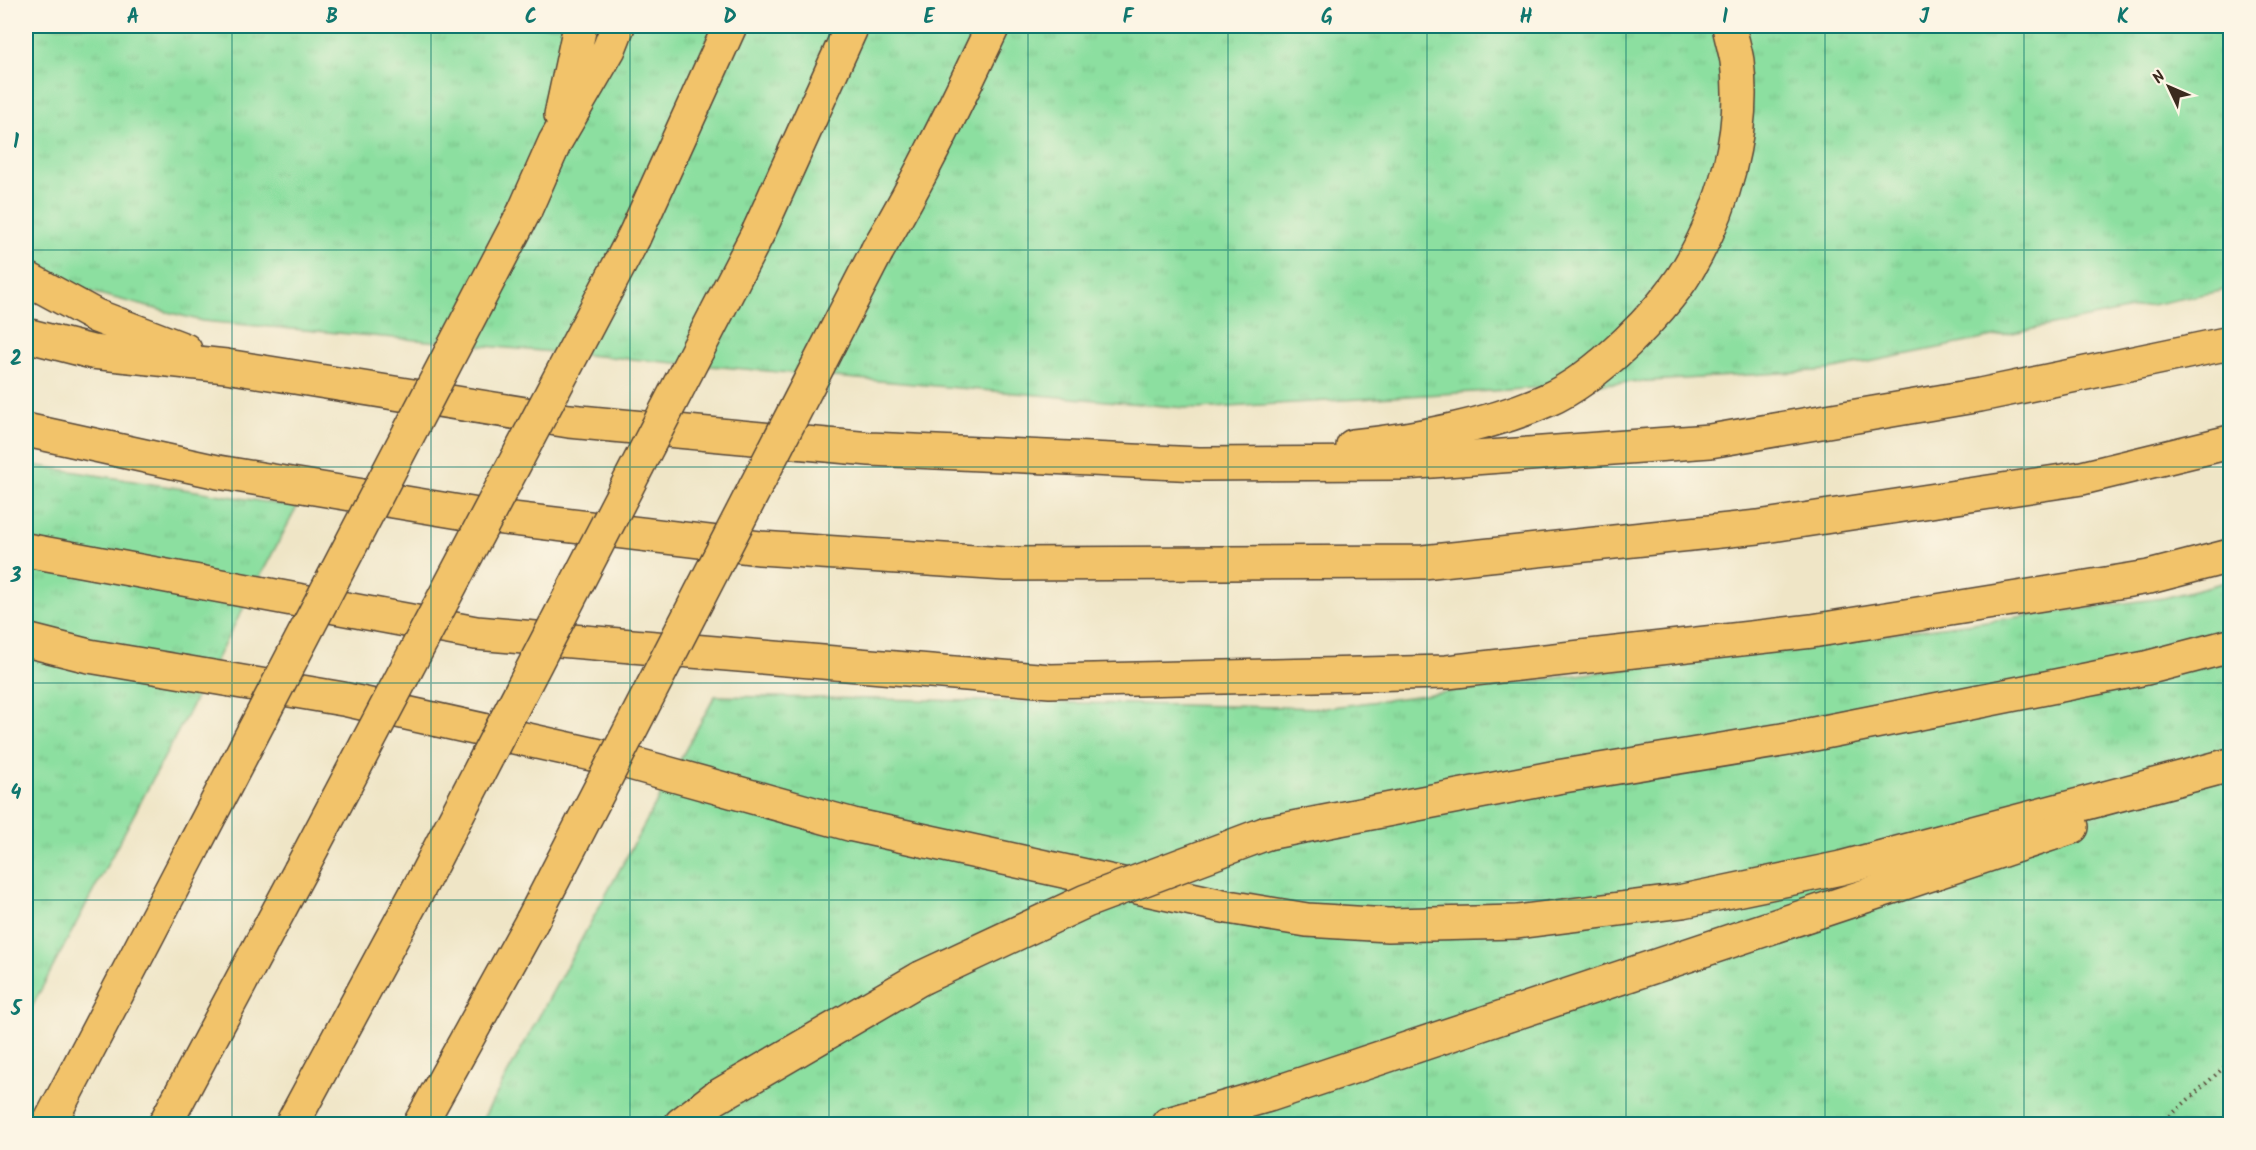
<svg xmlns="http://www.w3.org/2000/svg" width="2256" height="1150" viewBox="0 0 2256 1150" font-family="Kalam,sans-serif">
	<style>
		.grass { fill: url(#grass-tufts); stroke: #64845f; stroke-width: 1.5 }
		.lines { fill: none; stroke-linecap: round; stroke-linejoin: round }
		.highway-casing { stroke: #564637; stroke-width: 36 }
		.path { stroke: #564637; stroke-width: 4; stroke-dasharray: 1.5 4.5; stroke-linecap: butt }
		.highway { stroke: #f2c36a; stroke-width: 33 }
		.highway-bridge-casing { stroke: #564637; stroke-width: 36; stroke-linecap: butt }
		.highway-bridge { stroke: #f2c36a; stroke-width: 33 }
		.grid { fill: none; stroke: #0f766e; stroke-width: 1.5; stroke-opacity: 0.55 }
		.neatline { fill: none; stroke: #0f766e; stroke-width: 2 }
		.grid-label { font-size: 20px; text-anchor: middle; font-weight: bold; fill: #0f766e }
	</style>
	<defs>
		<pattern id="grass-tufts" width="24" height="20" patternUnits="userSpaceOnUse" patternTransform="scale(1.5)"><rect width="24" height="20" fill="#8cdfa0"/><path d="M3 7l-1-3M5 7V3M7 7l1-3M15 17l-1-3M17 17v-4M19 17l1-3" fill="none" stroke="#7ac089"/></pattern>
	</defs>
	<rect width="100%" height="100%" fill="#fcf5e5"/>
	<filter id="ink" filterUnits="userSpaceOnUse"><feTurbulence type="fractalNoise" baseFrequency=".0167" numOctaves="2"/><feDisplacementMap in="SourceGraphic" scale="12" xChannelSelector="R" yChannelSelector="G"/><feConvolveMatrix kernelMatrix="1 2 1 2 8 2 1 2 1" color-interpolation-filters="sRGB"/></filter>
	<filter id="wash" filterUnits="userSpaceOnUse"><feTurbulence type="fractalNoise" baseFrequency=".008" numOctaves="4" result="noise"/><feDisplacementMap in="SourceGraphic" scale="24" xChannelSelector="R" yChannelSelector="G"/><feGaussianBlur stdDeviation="1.35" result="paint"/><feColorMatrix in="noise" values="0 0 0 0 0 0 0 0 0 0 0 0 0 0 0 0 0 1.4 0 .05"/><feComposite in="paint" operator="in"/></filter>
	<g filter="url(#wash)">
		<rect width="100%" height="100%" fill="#efe5c6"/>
		<!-- grass -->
		<g class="grass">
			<polygon points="26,26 2230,26 2230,289 1829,370 1197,409 202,321 26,275"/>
			<polygon points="26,464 297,507 26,1018"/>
			<polygon points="2230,581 2230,1124 480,1124 715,696 1325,708 2164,598"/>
		</g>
	</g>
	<g filter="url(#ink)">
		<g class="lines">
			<defs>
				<g id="highway">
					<polyline points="561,115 580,26"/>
					<polyline points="525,210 555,142 609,49 618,26"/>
					<polyline points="759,231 852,26"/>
					<polyline points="634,237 730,26"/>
					<path d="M877,251C920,179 957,102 993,26"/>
					<polyline points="26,278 96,316 185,350"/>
					<polyline points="26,335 92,352 226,366 569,421 870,449 1199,464 1404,463 1710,441 1980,395 2230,343"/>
					<polyline points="26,430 218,472 478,515 760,548 1005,564 1423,562 1758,527 2082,478 2230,442"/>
					<path d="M1353,446C1414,440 1491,425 1547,400C1577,387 1603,365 1627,342C1647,323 1674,293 1688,269C1724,208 1746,132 1737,61C1735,49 1731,37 1729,26"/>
					<polyline points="26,550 476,633 1050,681 1447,672 1812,631 2149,577 2230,556"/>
					<polyline points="26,640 89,656 343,699 623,761 853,825 1228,907 1307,920 1388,925 1517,922 1683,901 1841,868 2230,765"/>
					<polyline points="1267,833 1557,777 1794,738 2146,668 2230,646"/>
					<polyline points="49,1124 194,846"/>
					<polyline points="165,1124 300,871"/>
					<polyline points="292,1124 425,877"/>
					<polyline points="420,1124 532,921"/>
					<polyline points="681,1124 715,1098 921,978"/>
					<polyline points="1168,1124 1269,1095 2072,827"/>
				</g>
			</defs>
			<!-- highway casing -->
			<use href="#highway" class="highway-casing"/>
			<!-- path -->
			<polyline class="path" points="2161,1124 2230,1062"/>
			<!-- highway -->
			<use href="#highway" class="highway"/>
			<defs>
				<g id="highway-bridge">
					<polyline points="194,846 525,210"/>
					<polyline points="300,871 634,237"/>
					<polyline points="425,877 759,231"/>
					<polyline points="532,921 877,251"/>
					<polyline points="921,978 1086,901 1267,833"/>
				</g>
			</defs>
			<!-- highway-bridge casing -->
			<use href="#highway-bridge" class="highway-bridge-casing"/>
			<!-- highway-bridge -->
			<use href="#highway-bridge" class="highway-bridge"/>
		</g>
	</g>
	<!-- grid -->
	<path class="grid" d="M232,26V1124M431,26V1124M630,26V1124M829,26V1124M1028,26V1124M1228,26V1124M1427,26V1124M1626,26V1124M1825,26V1124M2024,26V1124M26,250H2230M26,467H2230M26,683H2230M26,900H2230"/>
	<!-- margin -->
	<rect width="2256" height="1150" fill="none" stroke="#fcf5e5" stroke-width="66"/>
	<!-- north arrow -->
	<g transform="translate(2169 87) rotate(314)" stroke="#fcf5e5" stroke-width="4.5" paint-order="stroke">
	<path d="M0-4.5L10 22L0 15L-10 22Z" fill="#3b2a1e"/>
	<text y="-9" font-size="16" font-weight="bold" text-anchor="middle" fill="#3b2a1e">N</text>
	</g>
	<rect x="33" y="33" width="2190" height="1084" class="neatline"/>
	<g class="grid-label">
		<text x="133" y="23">A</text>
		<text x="332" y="23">B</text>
		<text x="531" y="23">C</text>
		<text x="730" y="23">D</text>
		<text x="929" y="23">E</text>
		<text x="1128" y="23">F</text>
		<text x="1327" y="23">G</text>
		<text x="1526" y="23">H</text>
		<text x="1725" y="23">I</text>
		<text x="1924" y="23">J</text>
		<text x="2123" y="23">K</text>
		<text x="16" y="148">1</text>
		<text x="16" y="365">2</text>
		<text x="16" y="582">3</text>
		<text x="16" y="799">4</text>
		<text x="16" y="1015">5</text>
	</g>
</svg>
